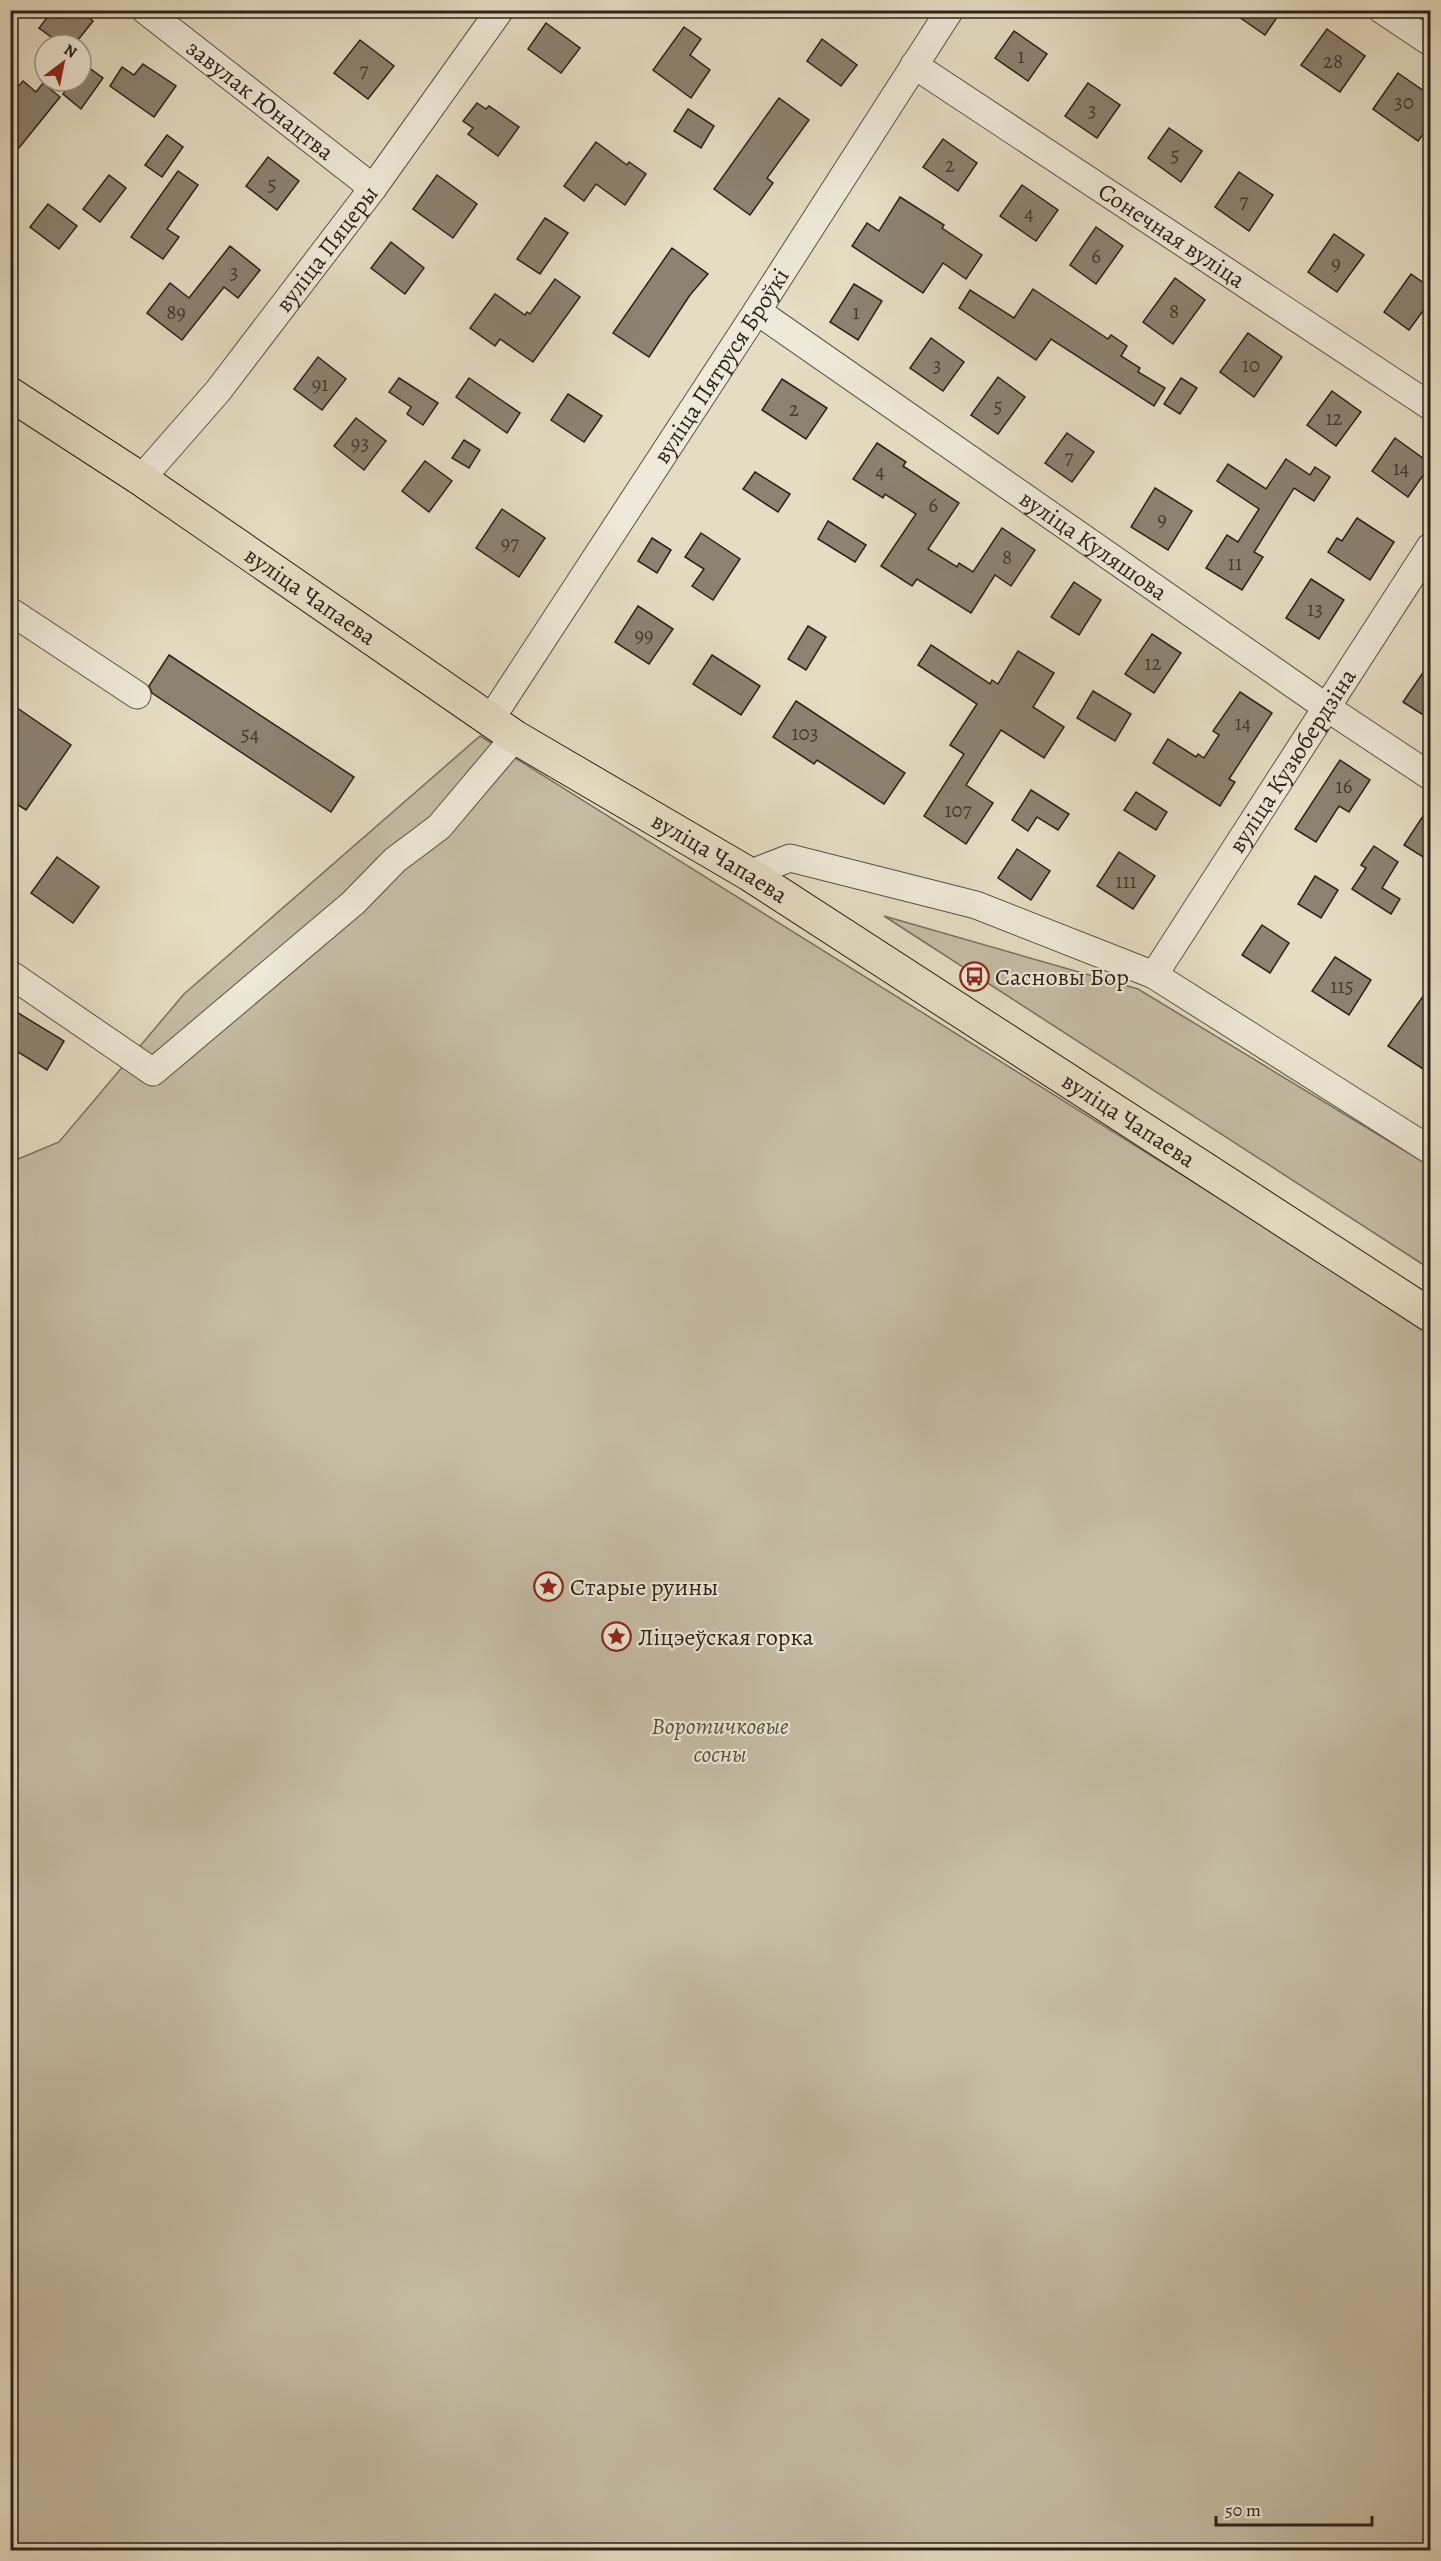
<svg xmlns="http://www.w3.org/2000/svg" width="1441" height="2561" viewBox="0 0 1441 2561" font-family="Alegreya,serif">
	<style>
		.green { fill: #c5bda6; stroke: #787060; stroke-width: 1.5 }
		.building { fill: #8c8372; stroke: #2b221a; stroke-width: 1.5 }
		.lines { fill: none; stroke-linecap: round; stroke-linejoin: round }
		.minor-casing { stroke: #5a5144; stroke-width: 29 }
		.major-casing { stroke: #2b221a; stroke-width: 35 }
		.minor { stroke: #eee9d8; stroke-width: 27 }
		.major { stroke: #e5ddc3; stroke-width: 33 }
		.labels { text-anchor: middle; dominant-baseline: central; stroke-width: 4.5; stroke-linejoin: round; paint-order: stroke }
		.number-label { font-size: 21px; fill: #433a30 }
		.street-label { font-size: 24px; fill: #2b221a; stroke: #eee9d8 }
		.poi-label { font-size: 24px; fill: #2b221a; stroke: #eee9d8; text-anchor: start }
		.park-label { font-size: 24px; font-style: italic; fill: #595044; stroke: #eee9d8 }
	</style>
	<rect width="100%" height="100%" fill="#e5ddc3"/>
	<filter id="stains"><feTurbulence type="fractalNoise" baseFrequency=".00333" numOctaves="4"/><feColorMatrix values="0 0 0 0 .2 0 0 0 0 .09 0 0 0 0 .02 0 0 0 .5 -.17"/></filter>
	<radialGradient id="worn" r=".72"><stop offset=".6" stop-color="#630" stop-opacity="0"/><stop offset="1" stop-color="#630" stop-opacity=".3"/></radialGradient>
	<!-- green -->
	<g class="green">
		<polygon points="480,736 1430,1330 1430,2550 11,2550 11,1162 59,1142 184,994"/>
		<polygon points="884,916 1138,989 1430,1166 1430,1269"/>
	</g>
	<!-- building -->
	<g class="building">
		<polygon points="53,10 80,10 93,21 74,45 62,45 39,28"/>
		<polygon points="1229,10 1282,10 1265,35"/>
		<polygon points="546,23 580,48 561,73 528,49"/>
		<polygon points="684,27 701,39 690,55 710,70 691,98 653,70"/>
		<polygon points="1327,29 1365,56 1340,92 1301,65"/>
		<polygon points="1014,31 1047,54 1028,81 995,58"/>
		<polygon points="822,39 857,65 841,86 807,61"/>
		<polygon points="360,40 394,66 368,99 334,73"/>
		<polygon points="81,62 103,78 81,109 63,94 72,81 81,81"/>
		<polygon points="143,64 176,86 154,117 110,86 122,67 134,75"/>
		<polygon points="1398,73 1431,96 1431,124 1418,141 1373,109"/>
		<polygon points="23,81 36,92 43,83 60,97 10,159 10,96"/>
		<polygon points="1088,83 1120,105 1097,138 1065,116"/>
		<polygon points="779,98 809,120 767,178 773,183 750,215 714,189"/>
		<polygon points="477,103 486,109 489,106 519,127 498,156 468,134 473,128 463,121"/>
		<polygon points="688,109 714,126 701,148 674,131"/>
		<polygon points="1169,128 1202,151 1181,182 1148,158"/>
		<polygon points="167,135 183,147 162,177 145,165"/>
		<polygon points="943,139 977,163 958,191 923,167"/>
		<polygon points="596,142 627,165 629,162 646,174 625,205 596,184 584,201 564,186"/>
		<polygon points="268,157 299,181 277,210 246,186"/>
		<polygon points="178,171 198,185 167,229 179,237 163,259 131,237"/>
		<polygon points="1239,172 1273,195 1249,231 1215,207"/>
		<polygon points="109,175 126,188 100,222 83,209"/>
		<polygon points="437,175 477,204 453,238 413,209"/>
		<polygon points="1022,185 1058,210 1036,241 1000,216"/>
		<polygon points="900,197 944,225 942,228 982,255 966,279 943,263 923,293 852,246 867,223 879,231"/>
		<polygon points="48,204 77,226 59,249 30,227"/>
		<polygon points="545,218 568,233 540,274 517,259"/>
		<polygon points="1096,227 1123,246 1096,284 1070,265"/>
		<polygon points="1334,234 1364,255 1337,292 1308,272"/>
		<polygon points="391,242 424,268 405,294 371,268"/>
		<polygon points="230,246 260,270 238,298 224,287 182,340 147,313 170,283 189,298"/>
		<polygon points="672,248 708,274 690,295 649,357 613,333"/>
		<polygon points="1411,274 1431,288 1431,300 1409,330 1384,312"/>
		<polygon points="1175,278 1205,300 1173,344 1143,322"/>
		<polygon points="555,279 580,297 533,362 500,339 495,346 470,328 495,294 525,315 527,312 530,314"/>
		<polygon points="854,284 882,301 858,340 830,322"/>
		<polygon points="1033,289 1108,339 1111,335 1127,346 1121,356 1140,368 1138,372 1165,388 1154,406 1051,339 1036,360 959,308 970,290 1014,318"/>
		<polygon points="1248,333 1282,357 1254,397 1220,372"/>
		<polygon points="931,338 964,362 943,391 910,368"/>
		<polygon points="318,357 346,379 322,410 294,389"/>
		<polygon points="998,377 1025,397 998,434 971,415"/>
		<polygon points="399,378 438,403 423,425 407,414 411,407 389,392"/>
		<polygon points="469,378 520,413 507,433 456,397"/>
		<polygon points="1181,378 1197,388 1180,414 1164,404"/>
		<polygon points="782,379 827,408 806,439 762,410"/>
		<polygon points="1332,391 1361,412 1336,446 1307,425"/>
		<polygon points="568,394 602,416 584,442 551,420"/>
		<polygon points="356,418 386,441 364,470 334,446"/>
		<polygon points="1067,433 1094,452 1072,482 1045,463"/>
		<polygon points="1395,438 1431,464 1408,497 1372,471"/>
		<polygon points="464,440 480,450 469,468 452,458"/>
		<polygon points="877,443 906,462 903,466 959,503 928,549 957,567 959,563 973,572 1002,528 1035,550 1011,586 995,575 971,613 917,579 912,586 881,566 916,514 885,494 883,498 853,479"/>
		<polygon points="1286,459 1310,475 1315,467 1330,477 1314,501 1294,488 1254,552 1263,557 1242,590 1206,568 1227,535 1238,542 1259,509 1217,481 1228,464 1266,489"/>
		<polygon points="425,461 452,481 429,512 402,491"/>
		<polygon points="755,472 790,494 778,512 743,489"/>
		<polygon points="1155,488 1192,511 1168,550 1131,527"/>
		<polygon points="502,509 545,538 519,577 476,548"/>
		<polygon points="1357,518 1394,542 1370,580 1328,552 1337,538 1342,541"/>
		<polygon points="828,521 866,545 855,562 818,539"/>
		<polygon points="701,533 740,559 713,600 692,586 704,569 685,557"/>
		<polygon points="652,538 671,550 657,573 638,561"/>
		<polygon points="1311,579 1344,600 1319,639 1286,618"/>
		<polygon points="1074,582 1101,600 1079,635 1051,617"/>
		<polygon points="638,606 673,629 649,664 615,642"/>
		<polygon points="808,626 826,637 806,670 788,659"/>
		<polygon points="1152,634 1181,653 1154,693 1125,674"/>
		<polygon points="931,645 990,684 992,680 998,684 1018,651 1054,673 1033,707 1064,727 1044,758 1001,730 966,785 993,803 966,844 924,816 964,754 950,745 977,704 918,665"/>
		<polygon points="169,655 354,777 331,812 152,693 149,686"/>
		<polygon points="712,655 760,686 741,715 693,684"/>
		<polygon points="1431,661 1431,720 1403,702"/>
		<polygon points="1093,691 1131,714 1115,741 1077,718"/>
		<polygon points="1240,692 1272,713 1229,779 1235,782 1220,806 1153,763 1168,739 1196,757 1198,754 1204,758 1219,735 1213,731"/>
		<polygon points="796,701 905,773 884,804 817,760 814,764 773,737"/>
		<polygon points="10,703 71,745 26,810 10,800"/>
		<polygon points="1340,760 1370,780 1349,812 1339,806 1316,842 1295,829"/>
		<polygon points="1031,790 1069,814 1058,830 1037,817 1028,831 1012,820"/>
		<polygon points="1136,792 1167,812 1156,830 1124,810"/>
		<polygon points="1431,804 1431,862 1404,845"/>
		<polygon points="1374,846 1398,862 1382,888 1400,899 1391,914 1352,889 1366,868 1361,865"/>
		<polygon points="1017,849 1050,871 1031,900 998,878"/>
		<polygon points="1119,852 1155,876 1133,909 1097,886"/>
		<polygon points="57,857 99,887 73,923 31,893"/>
		<polygon points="1315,876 1338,890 1321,918 1298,904"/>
		<polygon points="1262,925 1289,943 1270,973 1242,955"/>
		<polygon points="1335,957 1371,980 1349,1015 1312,991"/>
		<polygon points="1431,985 1431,1074 1388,1046"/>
		<polygon points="10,1008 64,1041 47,1070 10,1047"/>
	</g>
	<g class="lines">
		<defs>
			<g id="minor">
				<path id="s1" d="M145,10L373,188"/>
				<polyline points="1382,10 1430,42"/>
				<path id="s2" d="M914,65L1430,406"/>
				<path id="s3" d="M757,311L1326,707L1430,776"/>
				<path id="s4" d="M141,479L218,391L373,188L500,10"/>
				<polyline points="10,611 137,695"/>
				<path id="s5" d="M490,720L757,311L950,10"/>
				<polyline points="749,874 790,858 976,905 1154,975 1430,1150"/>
				<polyline points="10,974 153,1072 353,903 395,860 439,827 515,737"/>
				<path id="s6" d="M1154,975L1430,547"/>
			</g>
			<g id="major">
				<path id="s7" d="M10,394L141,479L515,737L749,874L1430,1315"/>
			</g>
		</defs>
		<!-- minor casing -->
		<use href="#minor" class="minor-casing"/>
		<!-- major casing -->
		<use href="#major" class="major-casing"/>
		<!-- minor -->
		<use href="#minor" class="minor"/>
		<!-- major -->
		<use href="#major" class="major"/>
	</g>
	<!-- icons -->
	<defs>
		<symbol id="bus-ring" viewBox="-11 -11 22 22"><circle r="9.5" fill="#eee9d8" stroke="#8f2418" stroke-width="1.5"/><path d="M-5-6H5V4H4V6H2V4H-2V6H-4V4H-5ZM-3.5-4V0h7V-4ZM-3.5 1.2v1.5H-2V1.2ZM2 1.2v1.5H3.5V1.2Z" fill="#8f2418"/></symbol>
		<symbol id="sight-ring" viewBox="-11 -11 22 22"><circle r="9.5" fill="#eee9d8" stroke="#8f2418" stroke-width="1.5"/><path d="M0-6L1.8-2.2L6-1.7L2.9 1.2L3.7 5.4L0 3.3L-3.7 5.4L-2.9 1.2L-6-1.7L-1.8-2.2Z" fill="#8f2418"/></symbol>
	</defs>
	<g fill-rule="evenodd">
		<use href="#bus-ring" x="958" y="960" width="33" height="33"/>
		<use href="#sight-ring" x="532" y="1570" width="33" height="33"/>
		<use href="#sight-ring" x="600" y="1620" width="33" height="33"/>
	</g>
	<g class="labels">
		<!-- number labels -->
		<g class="number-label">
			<text x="1021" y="56">1</text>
			<text x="1333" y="61">28</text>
			<text x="364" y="70">7</text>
			<text x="1404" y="102">30</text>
			<text x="1092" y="110">3</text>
			<text x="1175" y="155">5</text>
			<text x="950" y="165">2</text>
			<text x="272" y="184">5</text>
			<text x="1244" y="201">7</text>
			<text x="1029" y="213">4</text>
			<text x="1096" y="256">6</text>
			<text x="1336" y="263">9</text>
			<text x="234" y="272">3</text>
			<text x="1174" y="311">8</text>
			<text x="176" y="312">89</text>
			<text x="856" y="312">1</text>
			<text x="937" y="365">3</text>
			<text x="1251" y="365">10</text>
			<text x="320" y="384">91</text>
			<text x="998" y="406">5</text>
			<text x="794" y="409">2</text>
			<text x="1334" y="418">12</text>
			<text x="360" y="443">93</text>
			<text x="1069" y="457">7</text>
			<text x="1401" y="468">14</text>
			<text x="880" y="471">4</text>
			<text x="933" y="505">6</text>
			<text x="1162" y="519">9</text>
			<text x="510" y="543">97</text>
			<text x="1007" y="557">8</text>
			<text x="1235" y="563">11</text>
			<text x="1315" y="609">13</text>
			<text x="644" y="635">99</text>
			<text x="1153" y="663">12</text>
			<text x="1243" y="723">14</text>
			<text x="805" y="733">103</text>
			<text x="250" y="734">54</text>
			<text x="1344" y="786">16</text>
			<text x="958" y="810">107</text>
			<text x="1126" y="881">111</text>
			<text x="1342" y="986">115</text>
		</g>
		<!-- street labels -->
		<g class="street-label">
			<text stroke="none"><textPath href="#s1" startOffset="146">завулак Юнацтва</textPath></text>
			<text stroke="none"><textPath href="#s2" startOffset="309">Сонечная вуліца</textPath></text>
			<text stroke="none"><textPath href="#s4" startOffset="296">вуліца Пяцеры</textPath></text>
			<text stroke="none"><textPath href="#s5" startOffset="423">вуліца Пятруся Броўкі</textPath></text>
			<text stroke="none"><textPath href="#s3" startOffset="410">вуліца Куляшова</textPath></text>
			<text stroke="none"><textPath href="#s7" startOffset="362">вуліца Чапаева</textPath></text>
			<text stroke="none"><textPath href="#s6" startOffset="255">вуліца Кузюбердзіна</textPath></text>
			<text stroke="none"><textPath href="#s7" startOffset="848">вуліца Чапаева</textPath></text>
			<text stroke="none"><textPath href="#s7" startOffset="1334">вуліца Чапаева</textPath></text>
		</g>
		<!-- poi labels -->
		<g class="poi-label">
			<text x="995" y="977">Сасновы Бор</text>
			<text x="570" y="1587">Старые руины</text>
			<text x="638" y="1637">Ліцэеўская горка</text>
		</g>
		<!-- park labels -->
		<g class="park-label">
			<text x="720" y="1726">Воротичковые<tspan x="720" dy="28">сосны</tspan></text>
		</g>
	</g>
	<!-- margin -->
	<rect width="1441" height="2561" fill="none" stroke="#e5ddc3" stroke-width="36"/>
	<rect x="12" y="12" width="1417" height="2537" fill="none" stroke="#2b221a" stroke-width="3"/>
	<rect x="18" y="18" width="1405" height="2525" fill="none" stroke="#2b221a" stroke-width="1.5"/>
	<!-- north arrow -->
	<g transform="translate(63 63) rotate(32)"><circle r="28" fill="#eee9d8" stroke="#a0998c" stroke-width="1.5"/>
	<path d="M0-4.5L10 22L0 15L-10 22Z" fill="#8f2418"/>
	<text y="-9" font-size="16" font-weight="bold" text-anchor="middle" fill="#2b221a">N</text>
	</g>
	<!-- scale -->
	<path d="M1216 2516v9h156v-9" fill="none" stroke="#2b221a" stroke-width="3"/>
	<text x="1225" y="2516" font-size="18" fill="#2b221a" stroke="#eee9d8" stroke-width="4.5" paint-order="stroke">50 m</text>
	<rect width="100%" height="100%" filter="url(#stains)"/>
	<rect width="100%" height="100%" fill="url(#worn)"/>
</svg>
